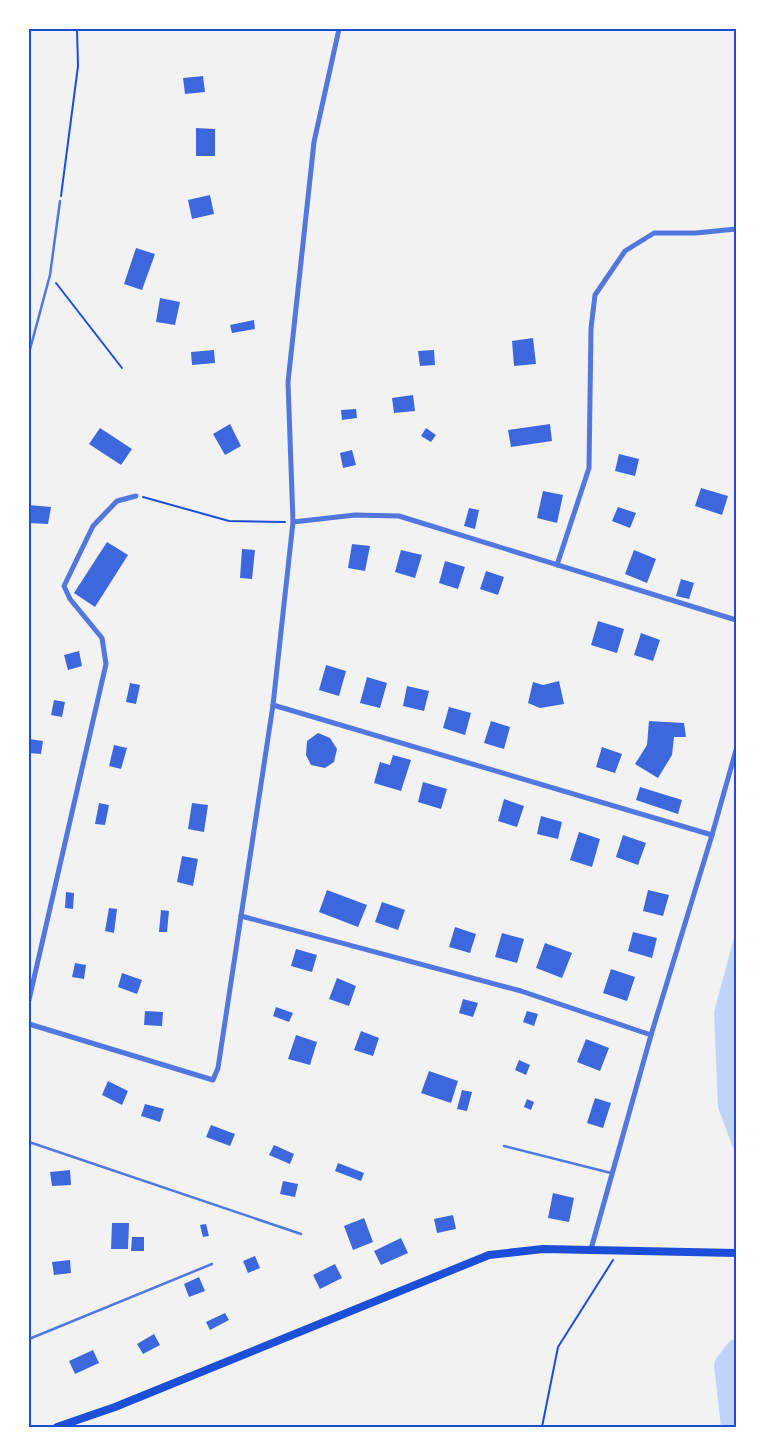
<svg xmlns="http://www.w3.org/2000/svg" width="765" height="1456" viewBox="0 0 765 1456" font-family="'Work Sans',sans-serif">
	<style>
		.water { fill: #bfd3fe }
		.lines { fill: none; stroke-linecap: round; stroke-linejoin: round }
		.river { stroke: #bfd3fe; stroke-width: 20 }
		.building { fill: #3d67dc }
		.path { stroke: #1d4ed8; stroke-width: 2 }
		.service { stroke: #5277de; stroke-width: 2.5 }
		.minor { stroke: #5277de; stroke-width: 5 }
		.secondary { stroke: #1d4ed8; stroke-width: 8 }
		.neatline { fill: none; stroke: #1d4ed8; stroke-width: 2 }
	</style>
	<rect width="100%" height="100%" fill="#f2f2f2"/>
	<!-- water -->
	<polygon class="water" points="736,930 736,1149 733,1148 718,1107 714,1012"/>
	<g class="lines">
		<!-- river -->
		<polyline class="river" points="731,1427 724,1365 736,1349"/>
	</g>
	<!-- building -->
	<g class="building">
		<polygon points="203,76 205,92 185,94 183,78"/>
		<polygon points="196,128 215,129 215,156 196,156"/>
		<polygon points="210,195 214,214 192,219 188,200"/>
		<polygon points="136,248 155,254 142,290 124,284"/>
		<polygon points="160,298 180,302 175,325 156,322"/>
		<polygon points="254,320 255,329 232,333 230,325"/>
		<polygon points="533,338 536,364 514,366 512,341"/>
		<polygon points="214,350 215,363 192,365 191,352"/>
		<polygon points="434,350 435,365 420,366 418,351"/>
		<polygon points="413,395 415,411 394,413 392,398"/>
		<polygon points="356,409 357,418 342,420 341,410"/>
		<polygon points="230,424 241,446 225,455 213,434"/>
		<polygon points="550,424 552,441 511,447 508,430"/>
		<polygon points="100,428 132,449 121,465 89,444"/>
		<polygon points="426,428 436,435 431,442 421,436"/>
		<polygon points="352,450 356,465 343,468 340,453"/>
		<polygon points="619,454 639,459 635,476 615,471"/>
		<polygon points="701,488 728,496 722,515 695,506"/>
		<polygon points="543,491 563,495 557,523 537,518"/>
		<polygon points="29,505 51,507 48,524 29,523"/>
		<polygon points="618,507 636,513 630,528 612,521"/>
		<polygon points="469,508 479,510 475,529 464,526"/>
		<polygon points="107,542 128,555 95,607 74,593"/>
		<polygon points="352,544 370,546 365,571 348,568"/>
		<polygon points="242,549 255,550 252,579 240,578"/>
		<polygon points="401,550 422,555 415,578 395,572"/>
		<polygon points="634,550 656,559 647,583 625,574"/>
		<polygon points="445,561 465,567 458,589 439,583"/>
		<polygon points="486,571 504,577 498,595 480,589"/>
		<polygon points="681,579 694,583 689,599 676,596"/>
		<polygon points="598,621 624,629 617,653 591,645"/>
		<polygon points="641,633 660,640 653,661 634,655"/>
		<polygon points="79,651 82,666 68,670 64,655"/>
		<polygon points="326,665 346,671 339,696 319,690"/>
		<polygon points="367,677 387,683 380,708 360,703"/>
		<polygon points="559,681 564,704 540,708 528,703 533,682 543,685"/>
		<polygon points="130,683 140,685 136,704 126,702"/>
		<polygon points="407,686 429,691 424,711 403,706"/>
		<polygon points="54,700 65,702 62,717 51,715"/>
		<polygon points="449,707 471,713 465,735 443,728"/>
		<polygon points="491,721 510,727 504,749 484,743"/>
		<polygon points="649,721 684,723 686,737 674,737 672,755 658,778 635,764 647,745"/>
		<polygon points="318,733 330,738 337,749 334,762 325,768 311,765 306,755 307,741"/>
		<polygon points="29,739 43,741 41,754 29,753"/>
		<polygon points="114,745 127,748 121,769 109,766"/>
		<polygon points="602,747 622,754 615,773 596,767"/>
		<polygon points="393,755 411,760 401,791 374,783 380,762 390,765"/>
		<polygon points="423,782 447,789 441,809 418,802"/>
		<polygon points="640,787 682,800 678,814 636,800"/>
		<polygon points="504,799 524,806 517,827 498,821"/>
		<polygon points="99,803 109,805 105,825 95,824"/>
		<polygon points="192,803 208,805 204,832 188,829"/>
		<polygon points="541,816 562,822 558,839 537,834"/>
		<polygon points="579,832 600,839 592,867 570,860"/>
		<polygon points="623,835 646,843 638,865 616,857"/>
		<polygon points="182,856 198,859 193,886 177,882"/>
		<polygon points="327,890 367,905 358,927 319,912"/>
		<polygon points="648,890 669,895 663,916 643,911"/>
		<polygon points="66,892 74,893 73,909 65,908"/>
		<polygon points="382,902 405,910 398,930 375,922"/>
		<polygon points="109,908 117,909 114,933 105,931"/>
		<polygon points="161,910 169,911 167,932 159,932"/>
		<polygon points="455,927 476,934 470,953 449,947"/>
		<polygon points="633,932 657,938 652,958 628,951"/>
		<polygon points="502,933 524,939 517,963 495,957"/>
		<polygon points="545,943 572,953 562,978 536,968"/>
		<polygon points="296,949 317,955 312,972 291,966"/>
		<polygon points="75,963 86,965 84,979 72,977"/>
		<polygon points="611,969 635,977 627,1001 603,993"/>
		<polygon points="122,973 142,980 137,994 118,987"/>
		<polygon points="337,978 356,986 349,1006 329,999"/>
		<polygon points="463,999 478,1003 473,1017 459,1013"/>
		<polygon points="276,1007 293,1013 289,1022 273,1016"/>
		<polygon points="145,1011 163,1012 162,1026 144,1025"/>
		<polygon points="527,1011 538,1014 534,1026 523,1022"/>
		<polygon points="361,1031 379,1038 373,1056 354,1050"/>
		<polygon points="296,1035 317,1042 310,1065 288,1059"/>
		<polygon points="586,1039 609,1048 600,1071 577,1062"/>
		<polygon points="519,1060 530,1065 526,1075 515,1070"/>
		<polygon points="429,1071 458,1081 451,1103 421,1093"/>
		<polygon points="108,1081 128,1091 122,1105 102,1095"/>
		<polygon points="462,1090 472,1092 467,1111 457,1109"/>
		<polygon points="595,1098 611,1103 603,1128 587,1123"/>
		<polygon points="527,1099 534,1102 531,1110 524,1107"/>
		<polygon points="145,1104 164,1109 160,1122 141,1116"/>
		<polygon points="211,1125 235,1134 230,1146 206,1137"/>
		<polygon points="274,1145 294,1154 290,1164 269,1155"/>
		<polygon points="338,1163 364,1173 361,1181 335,1171"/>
		<polygon points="70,1170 71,1185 52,1186 50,1172"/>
		<polygon points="283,1181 298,1184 295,1197 280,1194"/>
		<polygon points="553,1193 574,1198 569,1222 548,1218"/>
		<polygon points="453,1215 456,1229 437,1233 434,1219"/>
		<polygon points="364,1218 373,1242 353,1250 344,1226"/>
		<polygon points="112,1223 129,1223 128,1249 111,1249"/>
		<polygon points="206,1224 209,1236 203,1237 200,1225"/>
		<polygon points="132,1237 144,1237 144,1251 131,1251"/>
		<polygon points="401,1238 408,1253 381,1265 374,1251"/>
		<polygon points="255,1256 260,1268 248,1273 243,1261"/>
		<polygon points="70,1260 71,1273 54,1275 52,1262"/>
		<polygon points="335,1264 342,1278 320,1289 313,1275"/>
		<polygon points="199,1277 205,1291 189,1297 184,1284"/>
		<polygon points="225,1313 229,1320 210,1330 206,1322"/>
		<polygon points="154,1334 160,1345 143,1354 137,1344"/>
		<polygon points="93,1350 99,1363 75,1374 69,1361"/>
	</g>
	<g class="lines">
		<!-- path -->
		<g class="path">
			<polyline points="61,196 78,66 77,29"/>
			<polyline points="56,283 122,368"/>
			<polyline points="143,497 229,521 285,522"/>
			<polyline points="542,1427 558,1347 613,1260"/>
		</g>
		<!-- service -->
		<g class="service">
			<polyline points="29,353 50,275 60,201"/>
			<polyline points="29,1142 301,1234"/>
			<polyline points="504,1146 611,1173"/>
			<polyline points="29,1339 212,1264"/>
		</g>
		<!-- minor -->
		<g class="minor">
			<polyline points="293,522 355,515 399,516 736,620"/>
			<polyline points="557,565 589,468 591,328 595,295 625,251 654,233 696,233 736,229"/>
			<polyline points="273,705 712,835"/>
			<polyline points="241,916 521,991 651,1035"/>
			<polyline points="29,1000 106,664 102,638 70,599 64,586 93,526 117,501 136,496"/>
			<polyline points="29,1024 213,1080 218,1068 273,705 293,522 288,382 314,142 339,29"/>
			<polyline points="591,1249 651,1035 712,835 736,750"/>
		</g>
		<!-- secondary -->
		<polyline class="secondary" points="57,1427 115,1407 489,1255 543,1249 736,1253"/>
	</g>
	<!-- border -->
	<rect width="765" height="1456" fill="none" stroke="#ffffff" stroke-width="60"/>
	<rect x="30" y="30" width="705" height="1396" class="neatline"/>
</svg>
